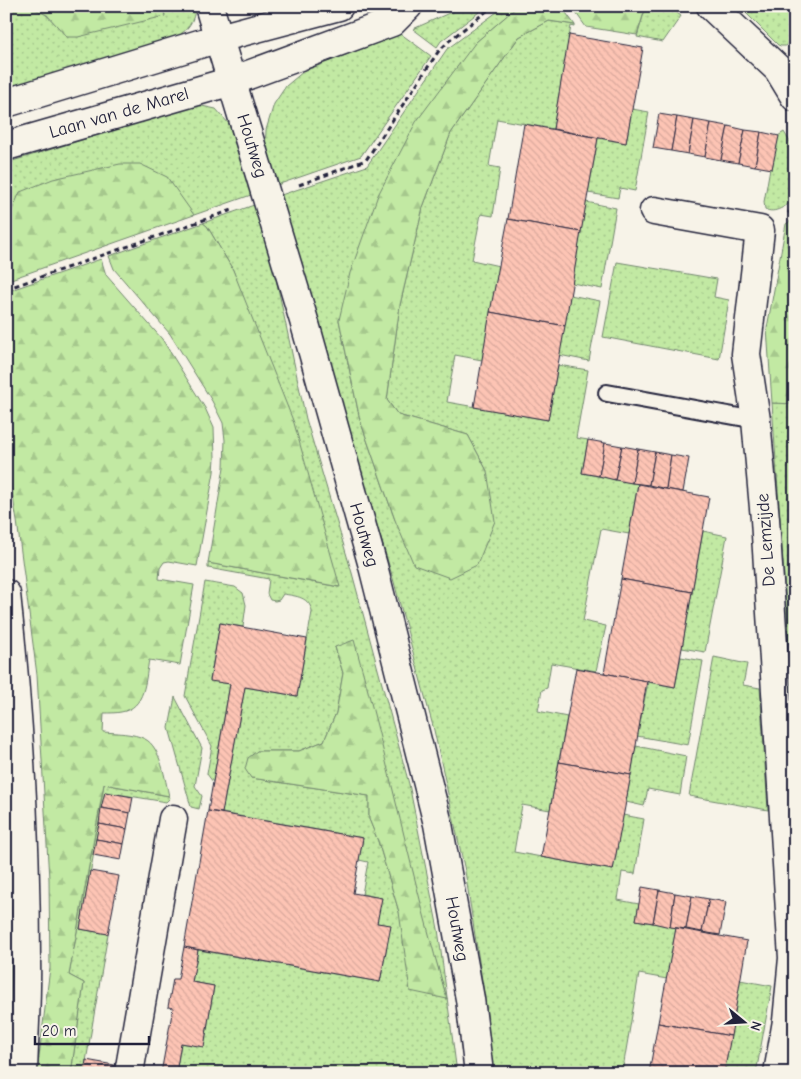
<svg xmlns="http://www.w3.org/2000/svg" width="801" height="1079" viewBox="0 0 801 1079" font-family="'Comic Neue',sans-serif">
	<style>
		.grass { fill: url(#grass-dots); stroke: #72866f; fill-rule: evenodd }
		.forest { fill: url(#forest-firs); stroke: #72866f }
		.building { fill: url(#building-back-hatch); stroke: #22223b }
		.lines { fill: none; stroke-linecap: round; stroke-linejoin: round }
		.lane-casing { stroke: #22223b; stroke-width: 20 }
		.street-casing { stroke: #22223b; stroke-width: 31 }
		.secondary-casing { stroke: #22223b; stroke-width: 31 }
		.path { stroke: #22223b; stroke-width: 3; stroke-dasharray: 5 4; stroke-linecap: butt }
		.lane { stroke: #f7f3e8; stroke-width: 16 }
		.street { stroke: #f7f3e8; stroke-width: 28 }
		.secondary { stroke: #f7f3e8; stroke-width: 28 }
		.labels { text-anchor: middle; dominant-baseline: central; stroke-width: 5; stroke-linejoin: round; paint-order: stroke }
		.street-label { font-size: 18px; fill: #22223b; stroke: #f7f3e8 }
	</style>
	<defs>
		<pattern id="grass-dots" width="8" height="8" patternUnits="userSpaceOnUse" patternTransform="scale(1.25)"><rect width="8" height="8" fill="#c2e9a3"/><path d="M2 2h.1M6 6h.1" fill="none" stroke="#a6c88d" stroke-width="1.8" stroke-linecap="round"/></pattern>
		<pattern id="forest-firs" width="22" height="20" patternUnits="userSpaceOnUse" patternTransform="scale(1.25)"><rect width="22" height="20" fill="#c2e9a3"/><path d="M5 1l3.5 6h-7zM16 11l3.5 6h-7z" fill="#a6c88d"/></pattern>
		<pattern id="building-back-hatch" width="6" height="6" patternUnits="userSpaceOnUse" patternTransform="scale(1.25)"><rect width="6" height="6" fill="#fdc4b4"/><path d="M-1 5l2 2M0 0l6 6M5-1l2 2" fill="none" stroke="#d9a89c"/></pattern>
	</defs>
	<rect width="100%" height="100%" fill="#f7f3e8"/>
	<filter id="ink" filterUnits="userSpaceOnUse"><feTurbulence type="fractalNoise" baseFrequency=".02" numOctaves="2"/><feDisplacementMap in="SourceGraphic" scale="10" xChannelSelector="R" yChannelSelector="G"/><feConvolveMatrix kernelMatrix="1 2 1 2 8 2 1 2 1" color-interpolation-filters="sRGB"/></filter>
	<g filter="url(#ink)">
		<!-- grass -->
		<g class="grass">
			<path d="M6,6C42,6 44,11 67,37L165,15L162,6H195C195,22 187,30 175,39L6,90Z"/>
			<polygon points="465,6 487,6 441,41 437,47 413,29"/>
			<polygon points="505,6 518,6 475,43 339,320 360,420 395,520 487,471 468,435 398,415 387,400 400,305 423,207 451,133 519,37 549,21 575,25 575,27 571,26 553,129 497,119 489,166 500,168 493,216 481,214 472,260 499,266 482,360 455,355 447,402 548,420 558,365 588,370 576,438 588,440 582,473 638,484 629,534 601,529 583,621 606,626 596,671 551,663 547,688 542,690 538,711 567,717 550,810 522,805 514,852 613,870 623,815 644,819 635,874 622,872 618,900 639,904 636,920 720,935 676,928 667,979 639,974 623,1068 649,1073 493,1073 486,1006 465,871 434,730 394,582 278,196 367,166 447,49"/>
			<polygon points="646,6 668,6 681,16 663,42 637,37"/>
			<polygon points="739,6 795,6 790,36 786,46 781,46 778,45"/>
			<polygon points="401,34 431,56 361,156 274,186 265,152 266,130 274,104 286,86 304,71"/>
			<polygon points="197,105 216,109 229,124 251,195 194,215 190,212 21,192 6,224 6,163"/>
			<polygon points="632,109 649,112 635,191 620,188 618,198 588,193 598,138 626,143"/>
			<path d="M784,132L795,150V200C786,205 775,215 765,209L764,202L770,168L772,169L778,136Z"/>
			<polygon points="586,202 616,208 602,289 572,283"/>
			<path d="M254,205L272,260L306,419L352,573L409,784L438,929L457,1073H176L181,1043L204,1047L214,986L192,982L198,950L380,982L391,926L377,923L381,898L362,894L368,862L359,860L363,838L222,813L245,687L297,696L312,612C310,597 296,596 283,594L279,600L275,601L270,600L267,594L269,579L208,568V563L339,587L233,270L207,226L203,223ZM335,647L427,931L447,999L399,912L378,841L369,819V796L251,778L257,751H299L324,741L336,713L343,673Z"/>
			<polygon points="617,262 717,279 714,297 729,300 719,359 603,337"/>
			<polygon points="570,295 600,301 589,361 559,355"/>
			<polygon points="772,403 795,404 795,735"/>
			<polygon points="703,531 727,536 705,652 682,648"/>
			<polygon points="205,582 235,587 243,593 246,605 243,627 220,623 210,680 230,684 213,782 207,774 212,746 185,696"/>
			<polygon points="681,657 703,661 688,745 637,736 648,682 675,687"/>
			<polygon points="714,657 747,664 743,685 760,688 768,810 689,796"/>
			<polygon points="175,697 202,748 195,786 202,796 199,809 191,807 169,728"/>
			<polygon points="636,746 686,756 680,795 648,789 644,806 626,802"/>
			<polygon points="6,784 11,898 9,1073 6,1073"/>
			<polygon points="104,784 169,796 170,798 166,802 105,792 80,929 108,934 84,1073 71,1073 84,983 69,975"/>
			<polygon points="740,980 772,986 756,1073 724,1073"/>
		</g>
		<!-- forest -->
		<g class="forest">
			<polygon points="29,6 162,6 165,16 78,37 67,37 47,15"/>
			<polygon points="518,6 561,6 575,25 549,21 519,37 451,133 423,207 400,305 387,400 398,415 468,435 487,471 495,521 477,565 450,578 414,565 395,520 360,420 339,320 350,273 378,195 416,122 475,43"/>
			<polygon points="571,6 646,6 637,35 586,27"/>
			<polygon points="120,164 140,164 167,177 194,215 11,279 6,224 20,192 53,179"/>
			<polygon points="795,218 795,404 772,403 767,328 786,224"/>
			<polygon points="203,223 207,226 233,270 294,423 340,587 208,563 224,467 225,440 223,423 212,401 170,334 114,269 109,256"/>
			<path d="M101,259L106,275L162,339L205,408L214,428L215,458L214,472L197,566L169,561L164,562L160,568L159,579L194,585L180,665L149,660C145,680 146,708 121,712C116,713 110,713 104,713L103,732C115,733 134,733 145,739C161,747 165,780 169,796L104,784L69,975L84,983L71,1073H37L50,968L49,879L37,675L17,521L6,457V302L11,290Z"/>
			<path d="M354,640C388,759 412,880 447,999L410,991L399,912L378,841L369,819V796L251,778L245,769L248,758L257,751H299L324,741L336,713L343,673L335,647Z"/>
		</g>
		<!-- building -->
		<g class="building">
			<polygon points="569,35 643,48 626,143 553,129"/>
			<polygon points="659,114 677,117 671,151 653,148"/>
			<polygon points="677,117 694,120 688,154 671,151"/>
			<polygon points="694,120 711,123 705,157 688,154"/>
			<polygon points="711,123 728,126 721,160 705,157"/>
			<polygon points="524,124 598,138 581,232 508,219"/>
			<polygon points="728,126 745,130 738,163 721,160"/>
			<polygon points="745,130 761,132 755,166 738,163"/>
			<polygon points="761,132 779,136 772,169 755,166"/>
			<polygon points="508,219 581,232 565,326 490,312"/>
			<polygon points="490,312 565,326 548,420 474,407"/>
			<polygon points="588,440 605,443 599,476 582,473"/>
			<polygon points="605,443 622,446 615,480 599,476"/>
			<polygon points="622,446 638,449 632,483 615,480"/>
			<polygon points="638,449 655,452 649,485 632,483"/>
			<polygon points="655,452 671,455 666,489 649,485"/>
			<polygon points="671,455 689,458 683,492 666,489"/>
			<polygon points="638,484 709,497 692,592 621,579"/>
			<polygon points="621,579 692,592 675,687 604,673"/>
			<polygon points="220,623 307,639 297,696 245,687 222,813 208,811 230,684 210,681"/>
			<polygon points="576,668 647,681 631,775 559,762"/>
			<polygon points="559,762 631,775 613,870 541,857"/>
			<polygon points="105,792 133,797 130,813 101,808"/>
			<polygon points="101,808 130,813 127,829 99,824"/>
			<polygon points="208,811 363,838 353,893 382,898 377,923 391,925 380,982 184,947"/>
			<polygon points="99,824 127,829 124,844 96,839"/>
			<polygon points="96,839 124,844 121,860 93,855"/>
			<polygon points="90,871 119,876 108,934 80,929"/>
			<polygon points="642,887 659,890 653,923 636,920"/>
			<polygon points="659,890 675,893 670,927 653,923"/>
			<polygon points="675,893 692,896 686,929 670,927"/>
			<polygon points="692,896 709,899 702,932 686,929"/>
			<polygon points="709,899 726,902 720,935 702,932"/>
			<polygon points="676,928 747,941 731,1036 658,1023"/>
			<polygon points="184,947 198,950 192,982 214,986 204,1047 181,1043 176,1073 161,1073 173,1008 168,1007 173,979 178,979"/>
			<polygon points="658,1023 731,1036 724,1073 649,1073"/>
			<polygon points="86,1060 114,1065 113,1073 84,1073"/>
		</g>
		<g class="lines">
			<defs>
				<polyline id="lane" points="607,393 756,420"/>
				<g id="street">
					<polyline points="711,6 778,69 795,97"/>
					<polyline points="6,103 219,38 339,6"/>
					<polyline points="6,146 232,81 392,22 408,6"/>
					<polyline points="654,211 760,230 746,354 756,420 765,519 793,958 787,1021 778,1073"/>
					<polyline points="129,1073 173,819"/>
				</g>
				<g id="secondary">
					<polyline points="209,6 305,324 373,566 438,824 470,999 479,1073"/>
					<path d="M6,594C19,715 26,837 26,959C27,997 24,1035 23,1073"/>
				</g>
			</defs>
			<!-- lane casing -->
			<use href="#lane" class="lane-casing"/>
			<!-- street casing -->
			<use href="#street" class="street-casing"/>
			<!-- secondary casing -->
			<use href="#secondary" class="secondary-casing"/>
			<!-- path -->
			<g class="path">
				<polyline points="299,185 366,160 438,52 450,40 493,6"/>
				<polyline points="788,213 795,209"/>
				<polyline points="6,289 235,209"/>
			</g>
			<!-- lane -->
			<use href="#lane" class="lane"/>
			<!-- street -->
			<use href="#street" class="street"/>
			<!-- secondary -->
			<use href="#secondary" class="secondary"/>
		</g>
	</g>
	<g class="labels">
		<!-- street labels -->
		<g class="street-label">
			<text transform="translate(119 113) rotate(-16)">Laan van de Marel</text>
			<text transform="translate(252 146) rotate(73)">Houtweg</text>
			<text transform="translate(364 535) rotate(74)">Houtweg</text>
			<text transform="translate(766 540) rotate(-94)">De Lemzijde</text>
			<text transform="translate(457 929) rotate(80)">Houtweg</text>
		</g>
	</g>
	<!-- margin -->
	<rect width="801" height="1079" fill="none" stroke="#f7f3e8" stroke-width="25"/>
	<rect x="12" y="12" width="776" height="1054" fill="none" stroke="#22223b" stroke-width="2" filter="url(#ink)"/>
	<!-- north arrow -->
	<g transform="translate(744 1022) rotate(108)" stroke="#f7f3e8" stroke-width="4" paint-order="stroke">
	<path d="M0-4L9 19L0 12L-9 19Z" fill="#22223b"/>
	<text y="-8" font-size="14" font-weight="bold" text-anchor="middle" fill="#22223b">N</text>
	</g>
	<!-- scale -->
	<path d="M35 1036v8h114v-8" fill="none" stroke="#22223b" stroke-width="2.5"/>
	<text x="42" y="1036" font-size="15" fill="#22223b" stroke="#f7f3e8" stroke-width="4" paint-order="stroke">20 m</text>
</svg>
